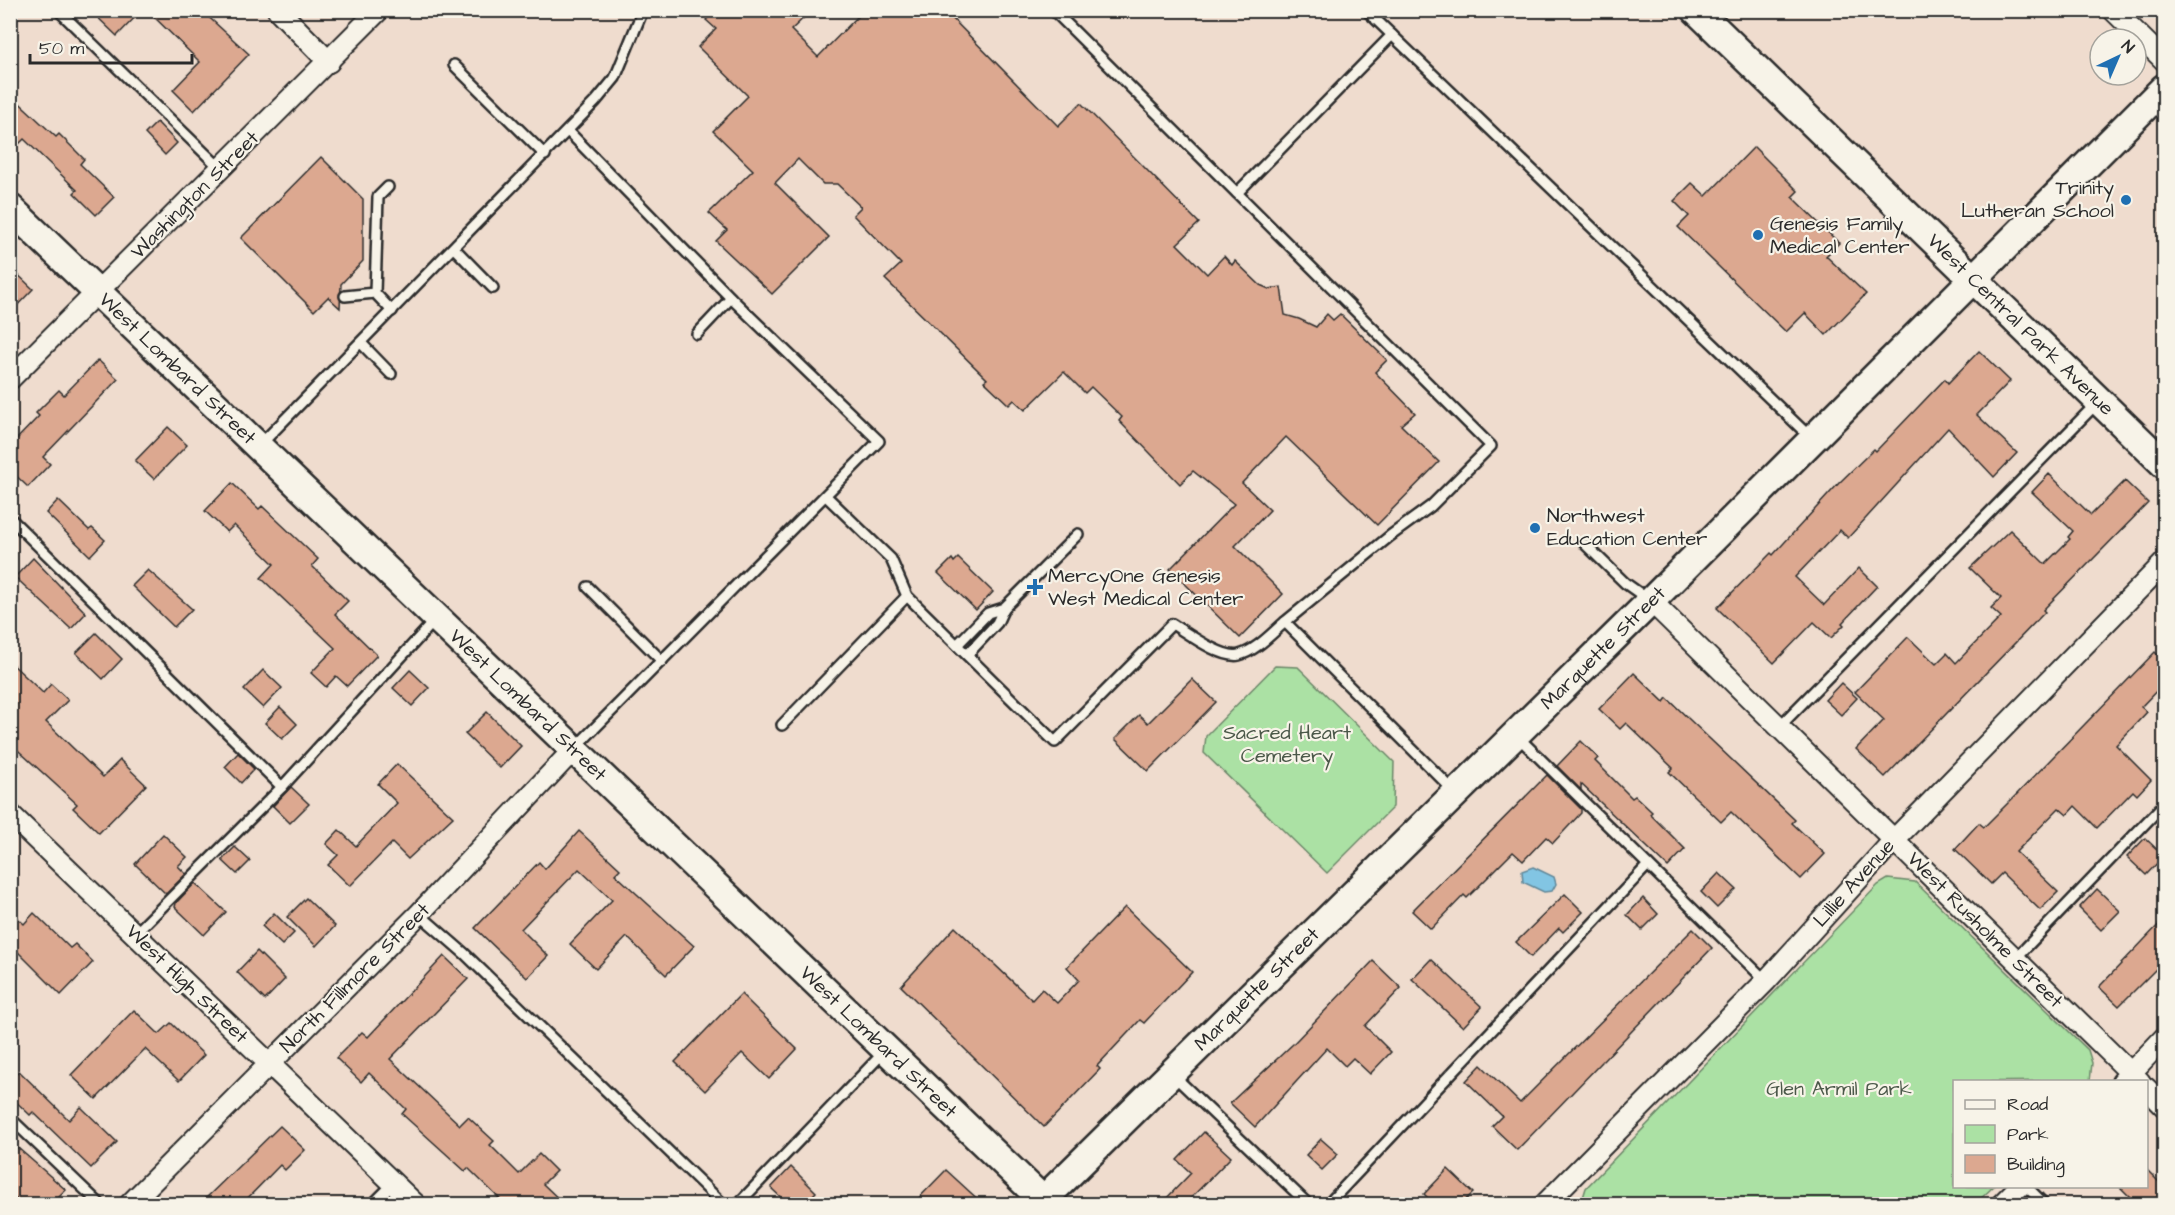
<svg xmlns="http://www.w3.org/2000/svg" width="2175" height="1215" viewBox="0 0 2175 1215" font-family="'Architects Daughter',sans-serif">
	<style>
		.green { fill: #abe1a4; stroke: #6b8668; stroke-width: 1.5 }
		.water { fill: #82c5e3; stroke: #5f8799; stroke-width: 1.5 }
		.building { fill: #dca890; stroke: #2b2b2b; stroke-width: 1.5 }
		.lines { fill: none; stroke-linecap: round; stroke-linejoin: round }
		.lane-casing { stroke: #2b2b2b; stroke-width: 14 }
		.street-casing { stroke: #2b2b2b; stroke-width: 24 }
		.secondary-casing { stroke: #2b2b2b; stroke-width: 32 }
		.lane { stroke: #f7f3e8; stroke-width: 9 }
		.street { stroke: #f7f3e8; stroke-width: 20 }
		.secondary { stroke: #f7f3e8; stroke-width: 27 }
		.poi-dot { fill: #1f6fb2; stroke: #f7f3e8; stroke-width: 2 }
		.labels { text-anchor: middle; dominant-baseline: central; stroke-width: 4.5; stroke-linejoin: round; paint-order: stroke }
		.poi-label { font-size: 20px; fill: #2b2b2b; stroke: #f7f3e8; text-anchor: start }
		.street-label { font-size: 20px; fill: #2b2b2b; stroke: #f7f3e8 }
		.park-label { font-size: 20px; fill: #4b5849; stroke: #f7f3e8 }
	</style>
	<rect width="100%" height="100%" fill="#efdcce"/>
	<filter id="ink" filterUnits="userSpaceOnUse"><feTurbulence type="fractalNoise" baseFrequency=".0167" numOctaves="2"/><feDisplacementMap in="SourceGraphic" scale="12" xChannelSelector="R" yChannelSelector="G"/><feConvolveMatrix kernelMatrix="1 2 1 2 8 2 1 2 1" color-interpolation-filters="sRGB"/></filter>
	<g filter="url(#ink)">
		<!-- green -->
		<g class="green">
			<polygon points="1275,666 1298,667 1394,762 1393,807 1327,873 1204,753 1206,736"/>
			<polygon points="1888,879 1915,882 2088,1050 2092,1063 2090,1081 1954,1082 1954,1186 1993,1187 1975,1204 1581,1204 1586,1188 1878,885"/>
		</g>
		<!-- water -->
		<polygon class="water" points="1533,867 1554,877 1556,884 1552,891 1544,892 1523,882 1522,871"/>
		<!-- building -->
		<g class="building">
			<polygon points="90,10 142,10 117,36"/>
			<polygon points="147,10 201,10 249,54 194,111 173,90 200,62"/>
			<polygon points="715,10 812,10 791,30 818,57 864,10 944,10 1058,126 1081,103 1199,223 1177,244 1207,274 1224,256 1232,265 1235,261 1260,285 1269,289 1281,287 1285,315 1299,319 1316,327 1327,314 1333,320 1340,314 1387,360 1375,372 1415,413 1401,425 1439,462 1377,525 1286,437 1242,483 1270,510 1235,546 1283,594 1240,638 1170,569 1234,504 1193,471 1180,484 1119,421 1122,417 1091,387 1085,393 1064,372 1025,410 1014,400 1009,405 984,381 987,379 885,279 901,264 853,215 861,207 837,184 823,184 798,159 775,183 829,237 772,294 716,241 727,230 709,213 753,170 713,131 748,96 698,47 716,29 706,20"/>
			<polygon points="10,94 56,137 59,134 84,159 80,164 114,197 96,215 74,193 77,190 24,139 19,144 10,135"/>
			<polygon points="157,122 177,143 165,155 145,134"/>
			<polygon points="1754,147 1798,191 1792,197 1839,243 1826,256 1866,294 1826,335 1805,313 1786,332 1678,227 1689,216 1674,201 1692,183 1706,196"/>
			<polygon points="321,157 363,199 363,261 341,284 340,308 328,297 314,311 241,238"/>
			<polygon points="10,267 33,289 10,313"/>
			<polygon points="1979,351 2010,381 1977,415 2017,453 1994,477 1948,428 1848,538 1840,530 1795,577 1824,605 1859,568 1877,586 1842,623 1844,625 1831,638 1814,622 1774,663 1717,608 1771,553 1773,555 1839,483 1874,449 1876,451 1945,379 1948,383"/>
			<polygon points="98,360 118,379 43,457 50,464 28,487 10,470 10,446 39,416 36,413 59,390 64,395"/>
			<polygon points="168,427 187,445 154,479 135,461"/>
			<polygon points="2049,474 2091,515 2125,481 2148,503 2043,610 2045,612 1885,777 1856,749 1884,720 1855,692 1908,637 1936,664 1947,653 1956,663 2001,617 1991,608 2001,598 1970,568 2010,530 2045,564 2070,539 2068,537 2073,531 2032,492"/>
			<polygon points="232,483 259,509 262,506 318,559 312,566 348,601 335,614 377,655 347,686 336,676 326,687 311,673 335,648 261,578 274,564 234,525 227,532 205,511"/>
			<polygon points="58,500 89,530 92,528 105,540 90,556 46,513"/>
			<polygon points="33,558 86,613 71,629 15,577"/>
			<polygon points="958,558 993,592 976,610 938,573 952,559 954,562"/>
			<polygon points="148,570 192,609 174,627 132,586"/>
			<polygon points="96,633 122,659 103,679 76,653"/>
			<polygon points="2155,652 2164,661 2164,683 2141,707 2147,712 2116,745 2151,780 2137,795 2133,791 2097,828 2075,806 2067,815 2059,808 2016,852 2058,892 2040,910 2002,873 1991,884 1955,849 1979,823 1984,827 2017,794"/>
			<polygon points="10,662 43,693 51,684 68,700 46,722 103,777 120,760 146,785 99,833 73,808 77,804 10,743"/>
			<polygon points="263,670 282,688 263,708 244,690"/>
			<polygon points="410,670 429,688 412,706 393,688"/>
			<polygon points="1634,673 1664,702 1667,698 1690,720 1795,820 1792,823 1825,854 1801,879 1731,812 1721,822 1669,772 1673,768 1626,723 1620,729 1599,709"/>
			<polygon points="1192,679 1216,702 1148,771 1115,739 1139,715 1148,723"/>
			<polygon points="1841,683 1857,698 1841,715 1825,700"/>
			<polygon points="280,707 297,724 282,739 265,723"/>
			<polygon points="487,712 521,746 500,768 465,734"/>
			<polygon points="1581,741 1598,758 1595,761 1632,798 1635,796 1652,812 1650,814 1685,849 1668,867 1581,784 1581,790 1557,766"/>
			<polygon points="238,753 254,769 241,783 225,767"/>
			<polygon points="397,764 453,817 408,859 392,843 350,886 328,865 338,855 326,844 339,830 356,846 397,803 378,784"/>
			<polygon points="1547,775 1581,809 1581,813 1553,843 1546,837 1523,861 1513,852 1467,898 1464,895 1431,929 1412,911"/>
			<polygon points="291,787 309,804 290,823 273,806"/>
			<polygon points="579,831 620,869 615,874 694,946 666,975 627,937 596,969 570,944 612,900 579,869 521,929 548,956 527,978 475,928 539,862 545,869"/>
			<polygon points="163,834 187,857 178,866 186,874 166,894 135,864"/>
			<polygon points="2145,838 2164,856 2146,875 2127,857"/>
			<polygon points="235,847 250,861 237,874 222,860"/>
			<polygon points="1719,873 1736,889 1717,908 1701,892"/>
			<polygon points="195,883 226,912 204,935 175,907 176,903"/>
			<polygon points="2097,889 2120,911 2101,930 2079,908"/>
			<polygon points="1565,894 1583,912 1563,932 1559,928 1531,957 1516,942"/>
			<polygon points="306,898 335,926 316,946 287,917"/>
			<polygon points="1643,898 1658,914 1642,930 1627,915"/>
			<polygon points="1125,907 1192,972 1144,1023 1140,1020 1097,1066 1100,1069 1044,1127 901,986 955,927 1032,1000 1042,989 1057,1003 1079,980 1067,967"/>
			<polygon points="10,911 24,924 34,913 70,948 75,944 93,962 61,995 10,944"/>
			<polygon points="274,913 294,933 282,945 262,926"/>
			<polygon points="2164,919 2164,961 2119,1006 2099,987"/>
			<polygon points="1693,929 1712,948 1517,1150 1492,1126 1502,1116 1466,1081 1481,1065 1520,1103"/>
			<polygon points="257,951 285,979 265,1000 237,972"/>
			<polygon points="444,956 468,979 390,1059 460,1125 468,1117 494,1141 490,1145 519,1174 539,1154 556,1171 543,1184 564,1204 505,1204 468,1168 465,1171 402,1114 406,1109 369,1073 361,1082 336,1058 362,1032 368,1037"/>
			<polygon points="1431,959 1482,1007 1463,1027 1412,979"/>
			<polygon points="1373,961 1401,988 1365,1026 1391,1052 1370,1074 1353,1058 1345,1066 1327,1048 1255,1127 1230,1103 1293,1044"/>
			<polygon points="741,994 797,1049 769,1079 742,1053 705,1091 675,1062"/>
			<polygon points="134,1010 159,1034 171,1023 204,1055 179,1081 145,1049 96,1099 71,1075"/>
			<polygon points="19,1071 69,1120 81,1107 117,1142 91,1168 33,1112 30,1115 10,1096 10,1079"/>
			<polygon points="280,1126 305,1150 285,1170 280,1165 242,1204 200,1204"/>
			<polygon points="1204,1132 1231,1157 1185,1204 1161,1204 1191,1173 1177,1160"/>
			<polygon points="1321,1139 1338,1154 1322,1170 1306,1155"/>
			<polygon points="10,1141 66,1190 52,1204 22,1204 10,1193"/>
			<polygon points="791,1167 816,1192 804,1204 788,1204 771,1188"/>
			<polygon points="1448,1169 1473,1193 1461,1204 1434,1204 1424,1194"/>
			<polygon points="2146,1169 2164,1187 2164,1199 2159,1204 2137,1204 2119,1186 2146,1186"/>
			<polygon points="946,1170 983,1204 913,1204"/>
		</g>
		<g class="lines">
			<defs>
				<g id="lane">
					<polyline points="58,10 221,169"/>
					<polyline points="1053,10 1491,446 1431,506 1390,536 1285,622 1454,791"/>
					<polyline points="1366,10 1811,438"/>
					<polyline points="454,65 545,155"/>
					<polyline points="568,131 731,298 879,441 575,748"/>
					<polyline points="388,187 378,197 375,293 392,311"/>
					<polyline points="1237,193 1392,35"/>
					<polyline points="454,248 493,288"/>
					<polyline points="345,296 375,293"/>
					<polyline points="697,334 731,298"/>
					<polyline points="361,343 391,374"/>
					<polyline points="261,444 596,101 615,78 643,10"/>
					<path d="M826,496L891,559L907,596L1055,742L1172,624C1187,633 1222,659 1239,655C1256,651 1272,633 1285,622"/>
					<polyline points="10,518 282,787"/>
					<polyline points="1585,544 1625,583 1649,600"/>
					<polyline points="588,587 662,661"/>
					<polyline points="1004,608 1078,534"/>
					<polyline points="957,645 988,613 1004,608 997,623 967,655"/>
					<polyline points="782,725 907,596"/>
					<polyline points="1779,727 2097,403"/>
					<polyline points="1517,736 1766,981"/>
					<polyline points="419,914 465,954 723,1204"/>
					<polyline points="135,934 282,787 436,619"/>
					<polyline points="2015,959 2164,804"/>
					<polyline points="1173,1075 1308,1204"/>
					<polyline points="10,1118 100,1204"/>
					<polyline points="2026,1186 2044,1204"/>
					<polyline points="373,1204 393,1184"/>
					<polyline points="738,1204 885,1051"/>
					<polyline points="1328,1204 1648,865"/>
				</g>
				<g id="street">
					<polyline points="278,10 329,62"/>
					<polyline points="2113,10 2164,60"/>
					<polyline points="10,379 379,10"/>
					<polyline points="1651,601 2140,1082"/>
					<polyline points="10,814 415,1204"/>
					<polyline points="2122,1082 2164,1038"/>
					<polyline points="2146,1088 2164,1106"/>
					<polyline points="130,1204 419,914 575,748"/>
					<polyline points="1545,1204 1766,981 1894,840 2164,563"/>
					<polyline points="2002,1204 2020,1186"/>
				</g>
				<g id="secondary">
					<path id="s1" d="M1696,10L2164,464"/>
					<path id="s2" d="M10,208L1047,1204"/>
					<path id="s3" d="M1039,1204L1651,601L2164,88"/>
				</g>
			</defs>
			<!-- lane casing -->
			<use href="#lane" class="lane-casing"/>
			<!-- street casing -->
			<use href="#street" class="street-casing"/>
			<!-- secondary casing -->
			<use href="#secondary" class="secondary-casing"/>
			<!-- lane -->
			<use href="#lane" class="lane"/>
			<!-- street -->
			<use href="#street" class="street"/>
			<!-- secondary -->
			<use href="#secondary" class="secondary"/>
		</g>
	</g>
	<!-- markers -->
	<g class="poi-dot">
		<circle cx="2126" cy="200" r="6"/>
		<circle cx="1758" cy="235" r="6"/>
		<circle cx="1535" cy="528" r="6"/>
		<path d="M1032 578h6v6h6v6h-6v6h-6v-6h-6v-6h6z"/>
	</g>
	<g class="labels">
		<!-- poi labels -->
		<g class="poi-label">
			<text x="2114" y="188" text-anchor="end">Trinity<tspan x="2114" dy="23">Lutheran School</tspan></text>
			<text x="1770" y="224">Genesis Family<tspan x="1770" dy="23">Medical Center</tspan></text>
			<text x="1547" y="516">Northwest<tspan x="1547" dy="23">Education Center</tspan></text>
			<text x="1048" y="576">MercyOne Genesis<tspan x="1048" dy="23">West Medical Center</tspan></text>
		</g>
		<!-- street labels -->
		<g class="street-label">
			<text transform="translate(195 195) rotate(-45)">Washington Street</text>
			<text stroke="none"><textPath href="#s1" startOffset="452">West Central Park Avenue</textPath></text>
			<text stroke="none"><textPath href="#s2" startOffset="232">West Lombard Street</textPath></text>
			<text stroke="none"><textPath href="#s3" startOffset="792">Marquette Street</textPath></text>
			<text stroke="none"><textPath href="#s2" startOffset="718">West Lombard Street</textPath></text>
			<text transform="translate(1854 883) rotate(-48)">Lillie Avenue</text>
			<text transform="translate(1985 930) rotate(45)">West Rusholme Street</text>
			<text transform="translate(355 978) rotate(-45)">North Fillmore Street</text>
			<text transform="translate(187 984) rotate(44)">West High Street</text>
			<text stroke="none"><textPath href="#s3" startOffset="306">Marquette Street</textPath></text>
			<text stroke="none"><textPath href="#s2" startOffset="1204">West Lombard Street</textPath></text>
		</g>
		<!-- park labels -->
		<g class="park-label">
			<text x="1287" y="733">Sacred Heart<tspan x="1287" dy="23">Cemetery</tspan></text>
			<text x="1839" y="1089">Glen Armil Park</text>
		</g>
	</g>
	<!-- margin -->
	<rect width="2175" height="1215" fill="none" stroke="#f7f3e8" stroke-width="36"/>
	<rect x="18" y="18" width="2139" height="1179" fill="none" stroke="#2b2b2b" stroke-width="2" filter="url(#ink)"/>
	<!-- legend -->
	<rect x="1953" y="1080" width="195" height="108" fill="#f7f3e8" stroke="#a5a39c" stroke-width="1.5"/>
	<rect x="1965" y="1100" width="30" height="9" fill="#f7f3e8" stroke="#a5a39c" stroke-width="1.5"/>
	<text x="2007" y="1110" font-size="18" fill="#2b2b2b">Road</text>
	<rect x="1965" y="1125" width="30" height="18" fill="#abe1a4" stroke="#a5a39c" stroke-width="1.5"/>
	<text x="2007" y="1140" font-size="18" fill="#2b2b2b">Park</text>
	<rect x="1965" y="1155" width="30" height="18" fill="#dca890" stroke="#a5a39c" stroke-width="1.5"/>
	<text x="2007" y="1170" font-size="18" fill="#2b2b2b">Building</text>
	<!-- north arrow -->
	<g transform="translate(2118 57) rotate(44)"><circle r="28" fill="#f7f3e8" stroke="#a5a39c" stroke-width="1.5"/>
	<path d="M0-4.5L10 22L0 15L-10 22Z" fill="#1f6fb2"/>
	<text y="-9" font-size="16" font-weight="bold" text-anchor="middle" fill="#2b2b2b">N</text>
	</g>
	<!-- scale -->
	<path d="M30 54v9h162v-9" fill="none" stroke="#2b2b2b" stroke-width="3"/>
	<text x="39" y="54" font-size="18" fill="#2b2b2b" stroke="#f7f3e8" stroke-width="4.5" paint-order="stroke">50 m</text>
</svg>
